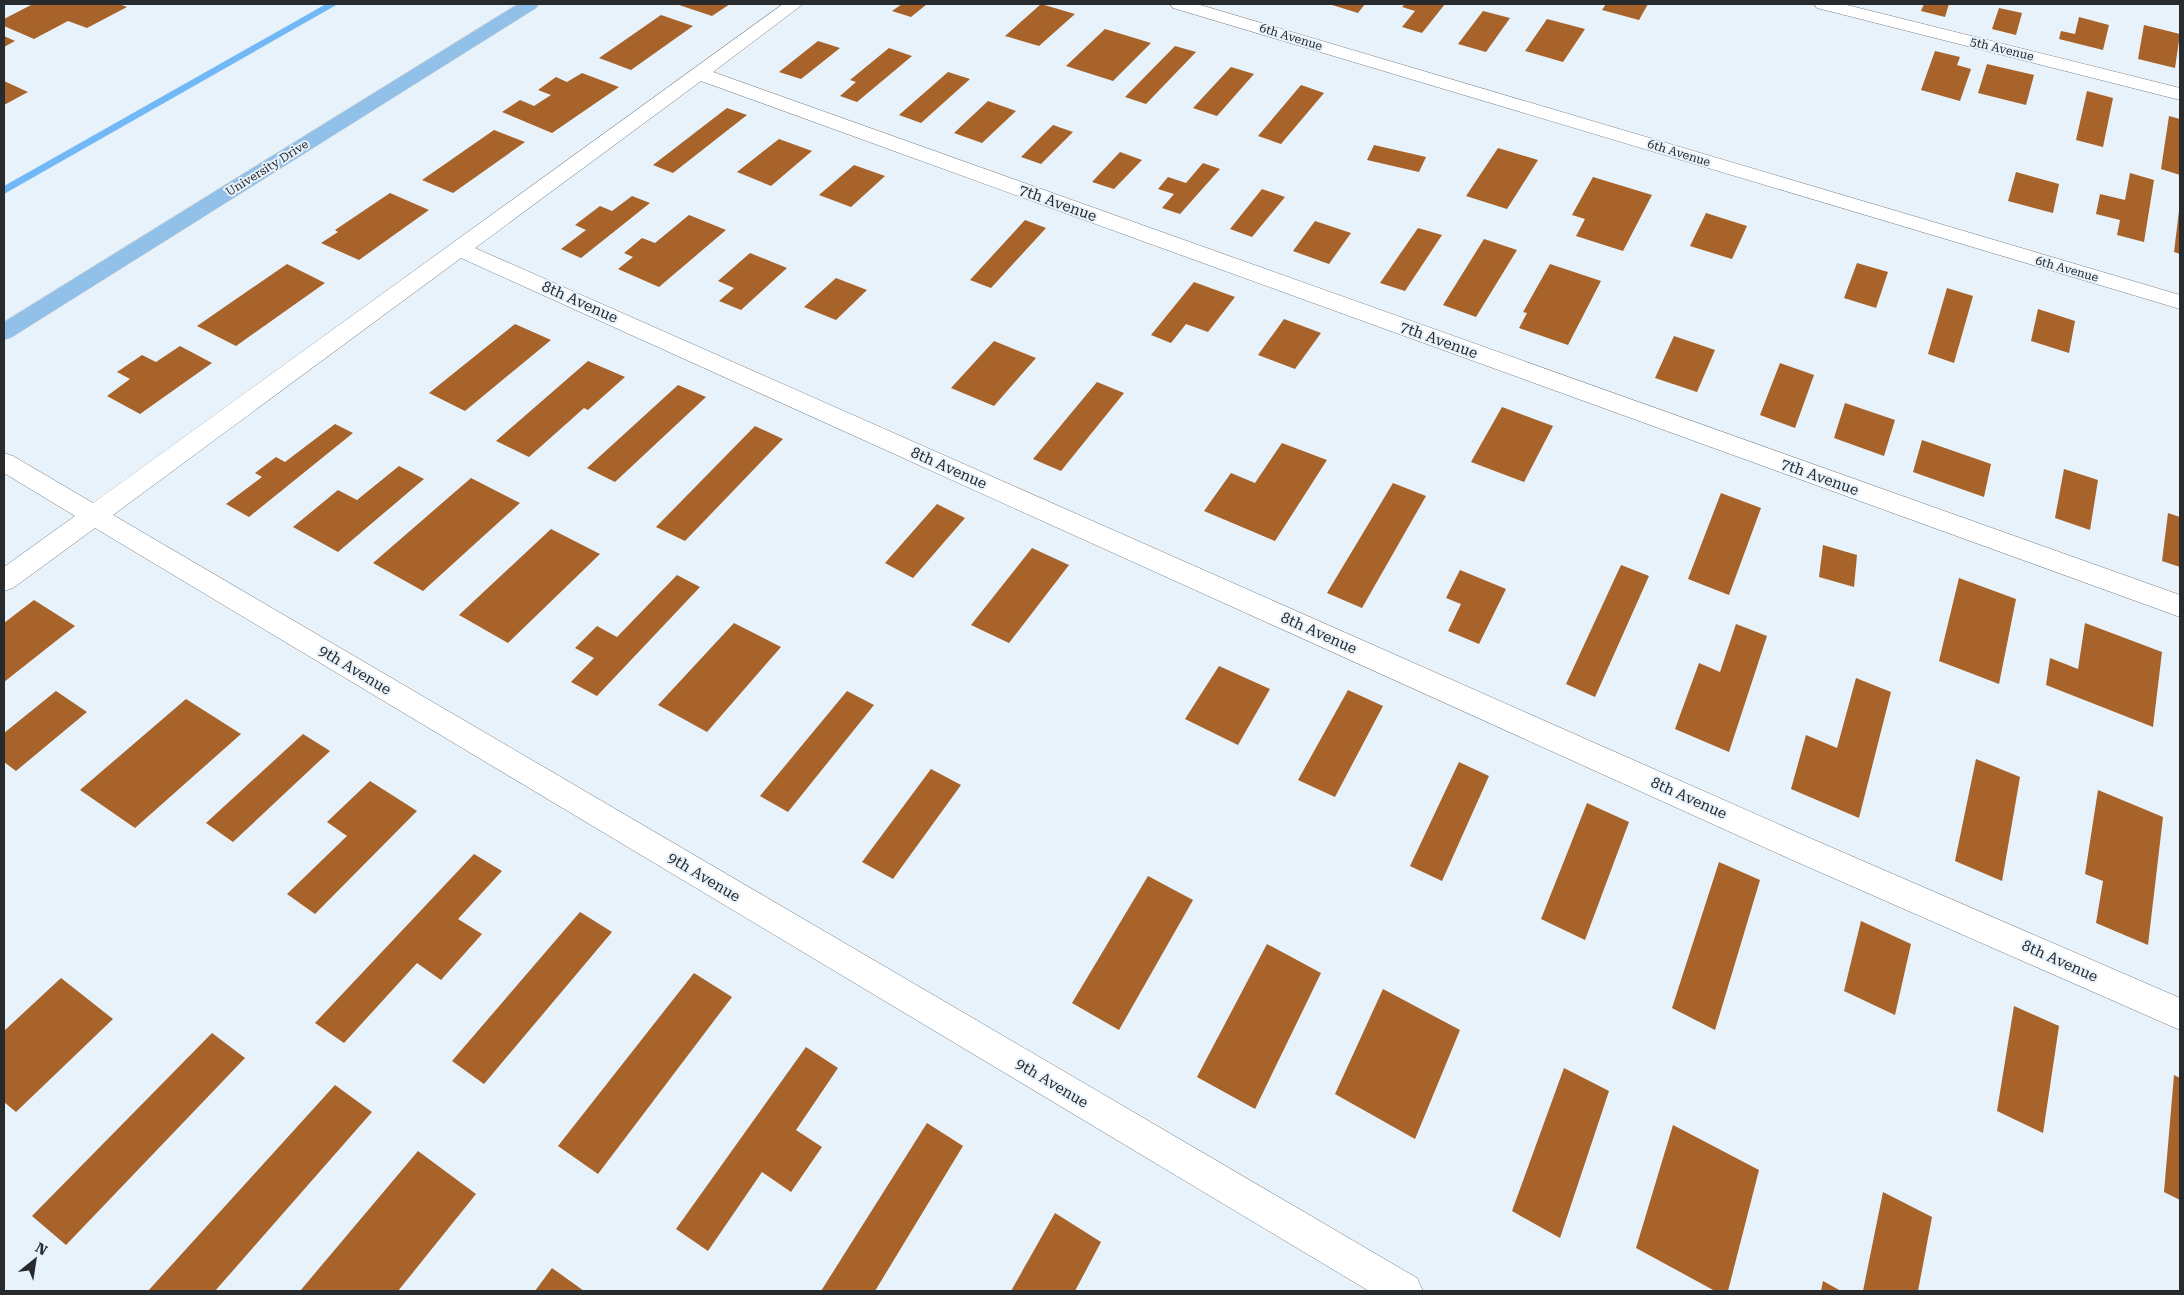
<svg xmlns="http://www.w3.org/2000/svg" width="2184" height="1295" viewBox="0 0 2184 1295" font-family="'Roboto Serif',serif">
	<style>
		.lines { fill: none; stroke-linecap: round; stroke-linejoin: round }
		.stream { fill: #72b8f6; fill-rule: evenodd }
		.building { fill: #a76329 }
		.minor-casing { stroke: #778088; stroke-width: 1 }
		.major-casing { stroke: #cfd0d1; stroke-width: 1 }
		.minor { fill: #fff; fill-rule: evenodd }
		.major { fill: #91c1e8; fill-rule: evenodd }
		.labels { text-anchor: middle; dominant-baseline: central; stroke-width: 4; stroke-linejoin: round; paint-order: stroke }
		.far-street-label { font-size: 12px; fill: #272b2e; stroke: #e8f2fb }
		.street-label { font-size: 15px; fill: #272b2e; stroke: #e8f2fb }
	</style>
	<rect width="100%" height="100%" fill="#e8f2fb"/>
	<g class="lines">
		<!-- stream -->
		<polygon class="stream" points="326,4 338,4 4,194 4,186"/>
	</g>
	<!-- building -->
	<g class="building">
		<polygon points="33,4 119,4 127,7 87,28 68,21 34,39 4,26 4,19"/>
		<polygon points="676,4 730,4 712,16"/>
		<polygon points="902,4 927,4 911,17 892,11"/>
		<polygon points="1041,4 1075,14 1039,46 1005,36"/>
		<polygon points="1329,4 1365,4 1358,13"/>
		<polygon points="1405,4 1445,4 1422,33 1402,27 1415,11 1402,7"/>
		<polygon points="1606,4 1648,4 1639,20 1602,10"/>
		<polygon points="1924,4 1949,4 1945,17 1921,11"/>
		<polygon points="1999,8 2022,13 2016,35 1992,29"/>
		<polygon points="1483,11 1510,18 1486,52 1458,44"/>
		<polygon points="661,15 693,26 631,70 599,58"/>
		<polygon points="2079,17 2109,25 2103,50 2059,39 2061,31 2075,34"/>
		<polygon points="1547,19 1585,29 1563,62 1525,51"/>
		<polygon points="2144,25 2180,34 2175,68 2138,59"/>
		<polygon points="1105,29 1151,43 1113,81 1066,66"/>
		<polygon points="4,36 15,41 4,47"/>
		<polygon points="818,41 840,48 801,79 779,72"/>
		<polygon points="1175,46 1196,52 1146,104 1125,97"/>
		<polygon points="889,48 912,56 857,102 840,96 856,82 850,80"/>
		<polygon points="1935,51 1960,57 1957,65 1971,69 1960,101 1921,90"/>
		<polygon points="1987,64 2034,75 2026,105 1978,93"/>
		<polygon points="1231,67 1254,74 1217,116 1193,108"/>
		<polygon points="948,72 970,79 921,123 899,115"/>
		<polygon points="582,73 619,87 552,133 502,112 520,100 534,106 551,95 538,90 556,77 567,82"/>
		<polygon points="4,81 28,92 4,105"/>
		<polygon points="1301,85 1324,93 1281,144 1258,136"/>
		<polygon points="2087,91 2113,98 2103,147 2076,140"/>
		<polygon points="988,101 1016,111 982,143 954,133"/>
		<polygon points="727,108 747,115 673,173 653,165"/>
		<polygon points="2169,116 2180,119 2180,175 2161,169"/>
		<polygon points="1053,125 1073,132 1041,164 1021,157"/>
		<polygon points="494,130 525,142 453,193 422,180"/>
		<polygon points="779,139 812,151 771,186 737,172"/>
		<polygon points="1374,145 1426,157 1419,172 1367,160"/>
		<polygon points="1498,148 1538,160 1507,209 1466,196"/>
		<polygon points="1120,152 1142,160 1114,189 1092,182"/>
		<polygon points="1203,163 1220,169 1180,214 1162,208 1174,194 1158,189 1168,177 1186,183"/>
		<polygon points="854,165 885,176 851,207 819,195"/>
		<polygon points="2016,172 2059,184 2053,213 2008,201"/>
		<polygon points="2130,173 2154,180 2144,242 2117,235 2120,220 2096,214 2100,194 2125,200"/>
		<polygon points="1593,177 1652,195 1623,251 1576,236 1585,219 1572,215"/>
		<polygon points="1262,189 1285,197 1252,237 1230,229"/>
		<polygon points="390,193 429,210 359,260 321,243 338,232 335,230"/>
		<polygon points="632,196 650,203 581,258 561,249 586,230 575,225 600,206 612,211"/>
		<polygon points="2179,211 2180,212 2180,254 2174,252"/>
		<polygon points="1706,213 1747,226 1732,259 1690,246"/>
		<polygon points="689,215 726,230 659,287 618,269 633,257 624,253 642,238 655,243"/>
		<polygon points="1025,220 1046,228 991,288 970,280"/>
		<polygon points="1315,221 1351,233 1329,264 1293,251"/>
		<polygon points="1418,228 1442,235 1405,291 1380,283"/>
		<polygon points="1484,239 1517,250 1476,317 1443,305"/>
		<polygon points="750,253 787,268 741,310 719,301 734,288 718,281"/>
		<polygon points="1857,263 1888,272 1876,308 1844,298"/>
		<polygon points="287,264 325,283 236,346 197,326"/>
		<polygon points="1550,264 1601,281 1568,345 1519,328 1527,313 1523,312"/>
		<polygon points="836,278 867,290 836,320 804,307"/>
		<polygon points="1194,282 1235,297 1208,332 1186,324 1171,343 1151,335"/>
		<polygon points="1947,288 1973,296 1954,363 1928,354"/>
		<polygon points="2038,309 2075,321 2069,353 2031,341"/>
		<polygon points="1284,319 1321,333 1295,369 1258,355"/>
		<polygon points="515,324 551,340 465,411 429,393"/>
		<polygon points="1674,336 1715,350 1697,392 1655,378"/>
		<polygon points="994,341 1036,358 994,406 951,388"/>
		<polygon points="180,346 212,363 140,414 107,396 130,379 117,372 142,355 156,362"/>
		<polygon points="588,361 625,377 588,410 584,408 529,457 496,441"/>
		<polygon points="1780,363 1814,375 1795,428 1760,415"/>
		<polygon points="1097,382 1124,393 1061,471 1033,459"/>
		<polygon points="678,385 706,397 615,482 587,468"/>
		<polygon points="1845,403 1895,420 1884,456 1834,438"/>
		<polygon points="1502,407 1553,426 1524,482 1471,462"/>
		<polygon points="335,424 353,433 249,517 226,504 262,477 255,473 276,457 285,462"/>
		<polygon points="755,426 783,439 685,541 656,527"/>
		<polygon points="1922,440 1991,464 1984,497 1913,472"/>
		<polygon points="1282,443 1327,460 1275,541 1204,511 1231,473 1255,483"/>
		<polygon points="399,466 424,479 338,552 293,527 338,490 357,500"/>
		<polygon points="2064,469 2098,480 2090,530 2055,518"/>
		<polygon points="471,478 520,503 423,591 373,563"/>
		<polygon points="1393,483 1426,496 1362,608 1327,593"/>
		<polygon points="1721,493 1761,508 1729,595 1688,579"/>
		<polygon points="937,504 965,518 913,578 885,563"/>
		<polygon points="2168,513 2180,517 2180,567 2162,561"/>
		<polygon points="551,529 600,554 508,643 459,615"/>
		<polygon points="1823,545 1857,555 1854,587 1819,577"/>
		<polygon points="1032,548 1069,565 1009,643 971,625"/>
		<polygon points="1621,565 1649,576 1595,697 1566,684"/>
		<polygon points="1460,570 1506,589 1479,644 1448,631 1461,604 1446,598"/>
		<polygon points="677,575 700,587 597,696 571,682 594,658 575,648 597,626 617,637"/>
		<polygon points="1959,578 2016,599 1999,684 1939,661"/>
		<polygon points="34,600 75,626 4,682 4,623"/>
		<polygon points="734,623 781,647 707,732 658,705"/>
		<polygon points="2085,623 2162,652 2153,727 2046,685 2050,658 2078,669"/>
		<polygon points="1736,624 1767,636 1729,752 1675,729 1699,663 1720,672"/>
		<polygon points="1219,666 1270,689 1238,745 1185,719"/>
		<polygon points="1856,678 1891,692 1859,818 1791,789 1806,735 1837,748"/>
		<polygon points="1348,690 1383,706 1335,797 1298,780"/>
		<polygon points="56,691 87,712 16,771 4,762 4,733"/>
		<polygon points="847,691 874,705 788,812 760,796"/>
		<polygon points="186,699 241,734 135,828 80,790"/>
		<polygon points="303,734 330,751 233,842 206,823"/>
		<polygon points="1976,759 2020,777 2002,881 1955,861"/>
		<polygon points="1459,762 1489,776 1442,881 1410,866"/>
		<polygon points="931,769 961,785 893,879 862,862"/>
		<polygon points="370,781 417,811 315,914 287,894 347,836 327,822"/>
		<polygon points="2098,790 2163,817 2148,945 2096,923 2103,881 2085,874"/>
		<polygon points="1587,803 1629,822 1585,940 1541,919"/>
		<polygon points="474,854 502,871 458,919 482,934 441,980 417,963 344,1043 315,1023"/>
		<polygon points="1719,862 1760,880 1715,1030 1672,1008"/>
		<polygon points="1148,876 1193,900 1119,1030 1072,1003"/>
		<polygon points="580,912 612,932 484,1084 452,1061"/>
		<polygon points="1861,921 1911,944 1895,1015 1844,991"/>
		<polygon points="1267,944 1321,973 1255,1109 1197,1077"/>
		<polygon points="694,973 732,997 598,1174 558,1146"/>
		<polygon points="61,978 113,1019 16,1112 4,1102 4,1031"/>
		<polygon points="1383,989 1460,1030 1415,1139 1335,1094"/>
		<polygon points="2014,1006 2059,1026 2043,1133 1997,1111"/>
		<polygon points="212,1033 245,1058 66,1245 32,1216"/>
		<polygon points="806,1047 838,1068 796,1130 822,1147 791,1192 762,1172 708,1251 676,1229"/>
		<polygon points="1564,1068 1609,1091 1560,1238 1512,1211"/>
		<polygon points="2174,1075 2180,1078 2180,1200 2164,1192"/>
		<polygon points="335,1085 372,1112 215,1291 148,1291"/>
		<polygon points="927,1123 963,1146 875,1291 821,1291"/>
		<polygon points="1673,1125 1759,1170 1728,1291 1715,1291 1636,1248"/>
		<polygon points="418,1151 476,1194 398,1291 300,1291"/>
		<polygon points="1883,1192 1932,1217 1918,1291 1863,1291"/>
		<polygon points="1055,1213 1101,1242 1075,1291 1011,1291"/>
		<polygon points="552,1268 584,1291 535,1291"/>
		<polygon points="1823,1281 1841,1291 1821,1291"/>
	</g>
	<g class="lines">
		<defs>
			<g id="minor">
				<polygon points="783,4 803,4 713,72 2180,595 2180,617 701,81 475,248 1812,839 2180,998 2180,1030 1790,859 461,258 113,515 1417,1278 1423,1291 1369,1291 95,528 13,588 4,591 4,567 75,516 4,473 4,453 13,456 93,503"/>
				<polygon points="1170,4 1197,4 2180,295 2180,309 1173,8"/>
				<polygon points="1814,4 1843,4 2180,88 2180,100 1817,8"/>
			</g>
			<polygon id="major" points="518,4 539,4 536,8 12,337 4,340 4,322"/>
		</defs>
		<!-- minor casing -->
		<use href="#minor" class="minor-casing"/>
		<!-- major casing -->
		<use href="#major" class="major-casing"/>
		<!-- minor -->
		<use href="#minor" class="minor"/>
		<!-- major -->
		<use href="#major" class="major"/>
	</g>
	<g class="labels">
		<!-- far-street labels -->
		<g class="far-street-label">
			<text transform="translate(1291 37) rotate(17)">6th Avenue</text>
			<text transform="translate(2002 49) rotate(14)">5th Avenue</text>
			<text transform="translate(1679 153) rotate(17)">6th Avenue</text>
			<text transform="translate(267 168) rotate(-32)">University Drive</text>
			<text transform="translate(2067 269) rotate(16)">6th Avenue</text>
		</g>
		<!-- street labels -->
		<g class="street-label">
			<text transform="translate(1058 203) rotate(20)">7th Avenue</text>
			<text transform="translate(580 302) rotate(24)">8th Avenue</text>
			<text transform="translate(1439 340) rotate(20)">7th Avenue</text>
			<text transform="translate(949 468) rotate(24)">8th Avenue</text>
			<text transform="translate(1820 477) rotate(20)">7th Avenue</text>
			<text transform="translate(1319 633) rotate(24)">8th Avenue</text>
			<text transform="translate(355 670) rotate(31)">9th Avenue</text>
			<text transform="translate(1689 798) rotate(24)">8th Avenue</text>
			<text transform="translate(704 877) rotate(31)">9th Avenue</text>
			<text transform="translate(2060 961) rotate(24)">8th Avenue</text>
			<text transform="translate(1052 1083) rotate(31)">9th Avenue</text>
		</g>
	</g>
	<!-- border -->
	<rect width="2184" height="1295" fill="none" stroke="#272b2e" stroke-width="10"/>
	<!-- north arrow -->
	<g transform="translate(35 1260) rotate(30)" stroke="#e8f2fb" stroke-width="4" paint-order="stroke">
	<path d="M0-4L9 19L0 12L-9 19Z" fill="#272b2e"/>
	<text y="-8" font-size="14" font-weight="bold" text-anchor="middle" fill="#272b2e">N</text>
	</g>
</svg>
